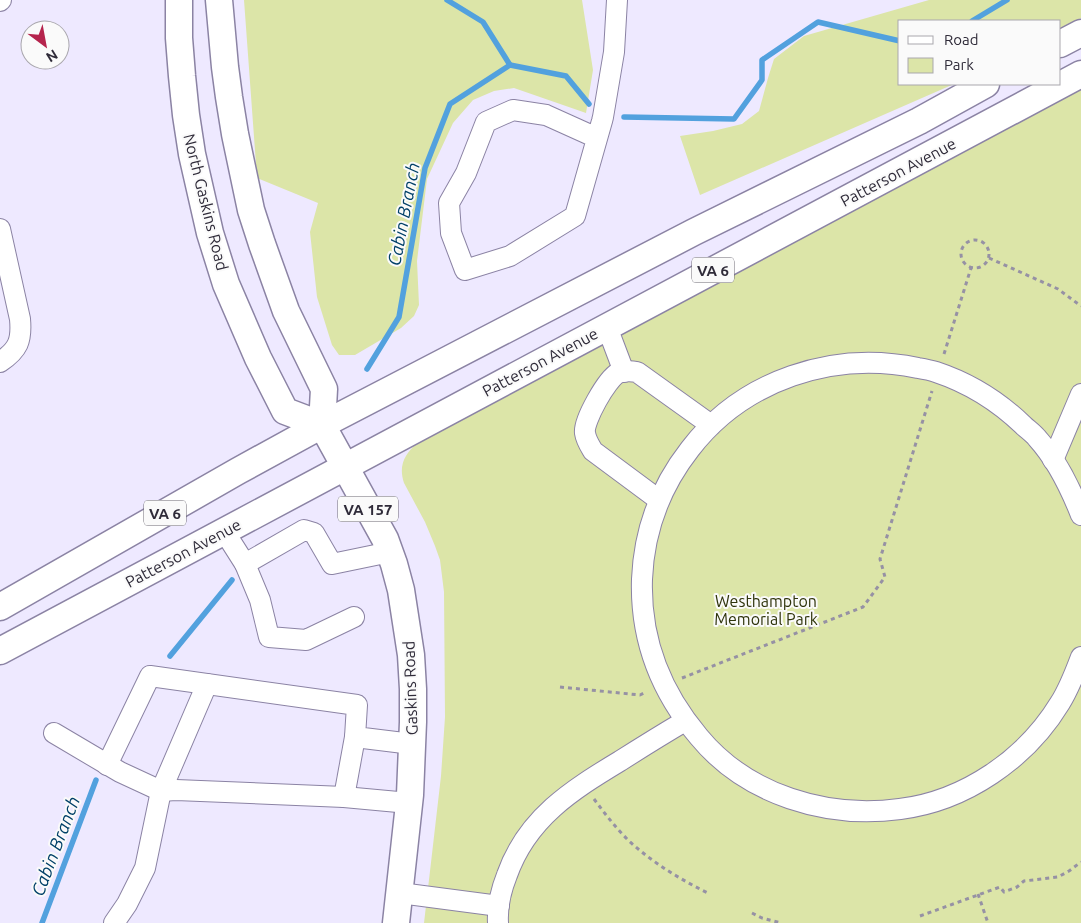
<svg xmlns="http://www.w3.org/2000/svg" width="1081" height="923" viewBox="0 0 1081 923" font-family="Ubuntu,sans-serif">
	<style>
		.green { fill: #dce5a8 }
		.lines { fill: none; stroke-linecap: round; stroke-linejoin: round }
		.stream { stroke: #52a1de; stroke-width: 5.5 }
		.minor-casing { stroke: #8b83a4; stroke-width: 22 }
		.major-casing { stroke: #8b83a4; stroke-width: 29 }
		.path { stroke: #9691a4; stroke-width: 3; stroke-dasharray: 4 4; stroke-linecap: butt }
		.minor { stroke: #fff; stroke-width: 20 }
		.major { stroke: #fff; stroke-width: 26 }
		.labels { text-anchor: middle; dominant-baseline: central; stroke-width: 4; stroke-linejoin: round; paint-order: stroke }
		.shield { fill: #fafafa; stroke: #6c6973; stroke-width: 1 }
		.shield-label { font-size: 15px; font-weight: bold; fill: #2f2b39 }
		.street-label { font-size: 16px; fill: #2f2b39; stroke: #fafafa }
		.park-label { font-size: 16px; fill: #2f340b; stroke: #fafafa }
		.water-label { font-size: 18px; font-style: italic; fill: #004068; stroke: #fafafa }
	</style>
	<rect width="100%" height="100%" fill="#eee9ff"/>
	<!-- green -->
	<g class="green">
		<polygon points="244,0 582,0 593,70 586,113 514,88 494,91 473,100 453,123 427,179 417,261 419,305 414,316 401,328 355,355 339,355 332,345 317,297 310,232 318,203 257,178"/>
		<polygon points="929,0 1081,0 1081,18 1060,29 1060,21 900,21 900,84 954,84 700,195 680,136 713,131 742,124 759,111 768,78 774,59 804,36"/>
		<path d="M1081,86V923H424L441,776L445,717L444,592L440,560L435,546L425,522L404,483C398,465 405,454 418,442Z"/>
	</g>
	<g class="lines">
		<!-- stream -->
		<g class="stream">
			<polyline points="447,0 483,22 510,65"/>
			<polyline points="972,21 1007,0"/>
			<polyline points="624,117 734,119 762,80 762,60 818,22 900,41"/>
			<polyline points="367,369 399,317 425,168 450,104 510,65 566,76 589,104"/>
			<polyline points="170,656 232,580"/>
			<polyline points="42,923 96,780"/>
		</g>
		<defs>
			<g id="minor">
				<polyline points="0,1 1,0"/>
				<polyline points="597,138 546,115 513,110 486,122 466,173 449,203 451,233 465,270 510,256 575,216 602,121 603,117 614,52 617,0"/>
				<path d="M0,229L20,319C22,341 18,350 0,362"/>
				<polyline points="607,327 624,372"/>
				<polyline points="1053,460 1081,394"/>
				<path d="M659,500L593,451C590,446 586,440 585,433C583,421 607,379 618,373C624,371 631,371 637,372L711,425"/>
				<path d="M1081,515C1070,487 1057,460 1037,438C1033,433 1027,429 1023,425C998,401 969,383 936,372C930,370 924,369 918,368C833,350 743,380 690,449C661,486 644,531 642,579C640,639 660,691 699,737C747,795 827,819 900,809C965,801 1026,759 1060,703C1069,689 1075,673 1081,657"/>
				<polyline points="224,531 245,564"/>
				<polyline points="354,617 306,640 269,637 260,600 245,564 304,530 314,533 332,564 390,552"/>
				<polyline points="54,733 120,772 161,791 176,790 344,797 409,803"/>
				<polyline points="107,765 150,676 357,705 355,737 412,744"/>
				<polyline points="344,797 355,737"/>
				<polyline points="400,893 499,906"/>
				<polyline points="114,923 127,904 145,868 161,791 207,684"/>
				<path d="M498,923C497,906 501,890 507,875C527,818 572,790 620,761C642,747 663,734 685,721"/>
			</g>
			<g id="major">
				<polyline points="179,0 179,38 182,76 186,115 192,154 210,233 226,284 258,358 285,411 322,425"/>
				<polyline points="219,0 225,67 229,97 235,134 251,210 262,244 286,311 324,389 322,425 385,539 394,564 401,590 411,655 413,689 413,722 410,795 396,923"/>
				<polyline points="1060,44 1081,33"/>
				<polyline points="0,607 238,471 322,425 694,232 919,121 986,84"/>
				<polyline points="0,651 1081,74"/>
			</g>
		</defs>
		<!-- minor casing -->
		<use href="#minor" class="minor-casing"/>
		<!-- major casing -->
		<use href="#major" class="major-casing"/>
		<!-- path -->
		<g class="path">
			<circle cx="975" cy="254" r="14"/>
			<polyline points="989,258 1058,289 1081,306"/>
			<polyline points="944,354 971,268"/>
			<polyline points="682,678 863,607 885,577 880,559 932,391"/>
			<polyline points="560,687 640,695 646,692"/>
			<path d="M594,799C605,814 616,828 629,841C653,863 681,880 710,894"/>
			<polyline points="978,894 988,923"/>
			<polyline points="752,913 762,918 781,923"/>
			<polyline points="920,916 1000,887 1004,892 1017,887 1024,881 1058,877 1069,871 1081,862"/>
		</g>
		<!-- minor -->
		<use href="#minor" class="minor"/>
		<!-- major -->
		<use href="#major" class="major"/>
	</g>
	<g class="labels">
		<!-- shield labels -->
		<g class="shield">
			<rect x="692" y="257.5" width="42" height="25" rx="4"/>
			<rect x="338" y="496.5" width="60" height="25" rx="4"/>
			<rect x="144" y="500.5" width="42" height="25" rx="4"/>
		</g>
		<g class="shield-label">
			<text x="713" y="270">VA 6</text>
			<text x="368" y="509">VA 157</text>
			<text x="165" y="513">VA 6</text>
		</g>
		<!-- street labels -->
		<g class="street-label">
			<text transform="translate(898 172) rotate(-28)">Patterson Avenue</text>
			<text transform="translate(206 202) rotate(76)">North Gaskins Road</text>
			<text transform="translate(540 362) rotate(-28)">Patterson Avenue</text>
			<text transform="translate(183 553) rotate(-28)">Patterson Avenue</text>
			<text transform="translate(410 688) rotate(-92)">Gaskins Road</text>
		</g>
		<!-- park labels -->
		<g class="park-label">
			<text x="766" y="601">Westhampton<tspan x="766" dy="18">Memorial Park</tspan></text>
		</g>
		<!-- water labels -->
		<g class="water-label">
			<text transform="translate(403 214) rotate(-79)">Cabin Branch</text>
			<text transform="translate(55 846) rotate(-69)">Cabin Branch</text>
		</g>
	</g>
	<!-- legend -->
	<rect x="898" y="20" width="162" height="65" fill="#fafafa" stroke="#a9a7ad"/>
	<rect x="908" y="36" width="25" height="8" fill="#ffffff" stroke="#a9a7ad"/>
	<text x="944" y="45" font-size="15" fill="#2f2b39">Road</text>
	<rect x="908" y="58" width="25" height="15" fill="#dce5a8" stroke="#a9a7ad"/>
	<text x="944" y="70" font-size="15" fill="#2f2b39">Park</text>
	<!-- north arrow -->
	<g transform="translate(45 45) rotate(148)"><circle r="24" fill="#fafafa" stroke="#a9a7ad"/>
	<path d="M0-4L9 19L0 12L-9 19Z" fill="#b5244d"/>
	<text y="-8" font-size="14" font-weight="bold" text-anchor="middle" fill="#2f2b39">N</text>
	</g>
</svg>
